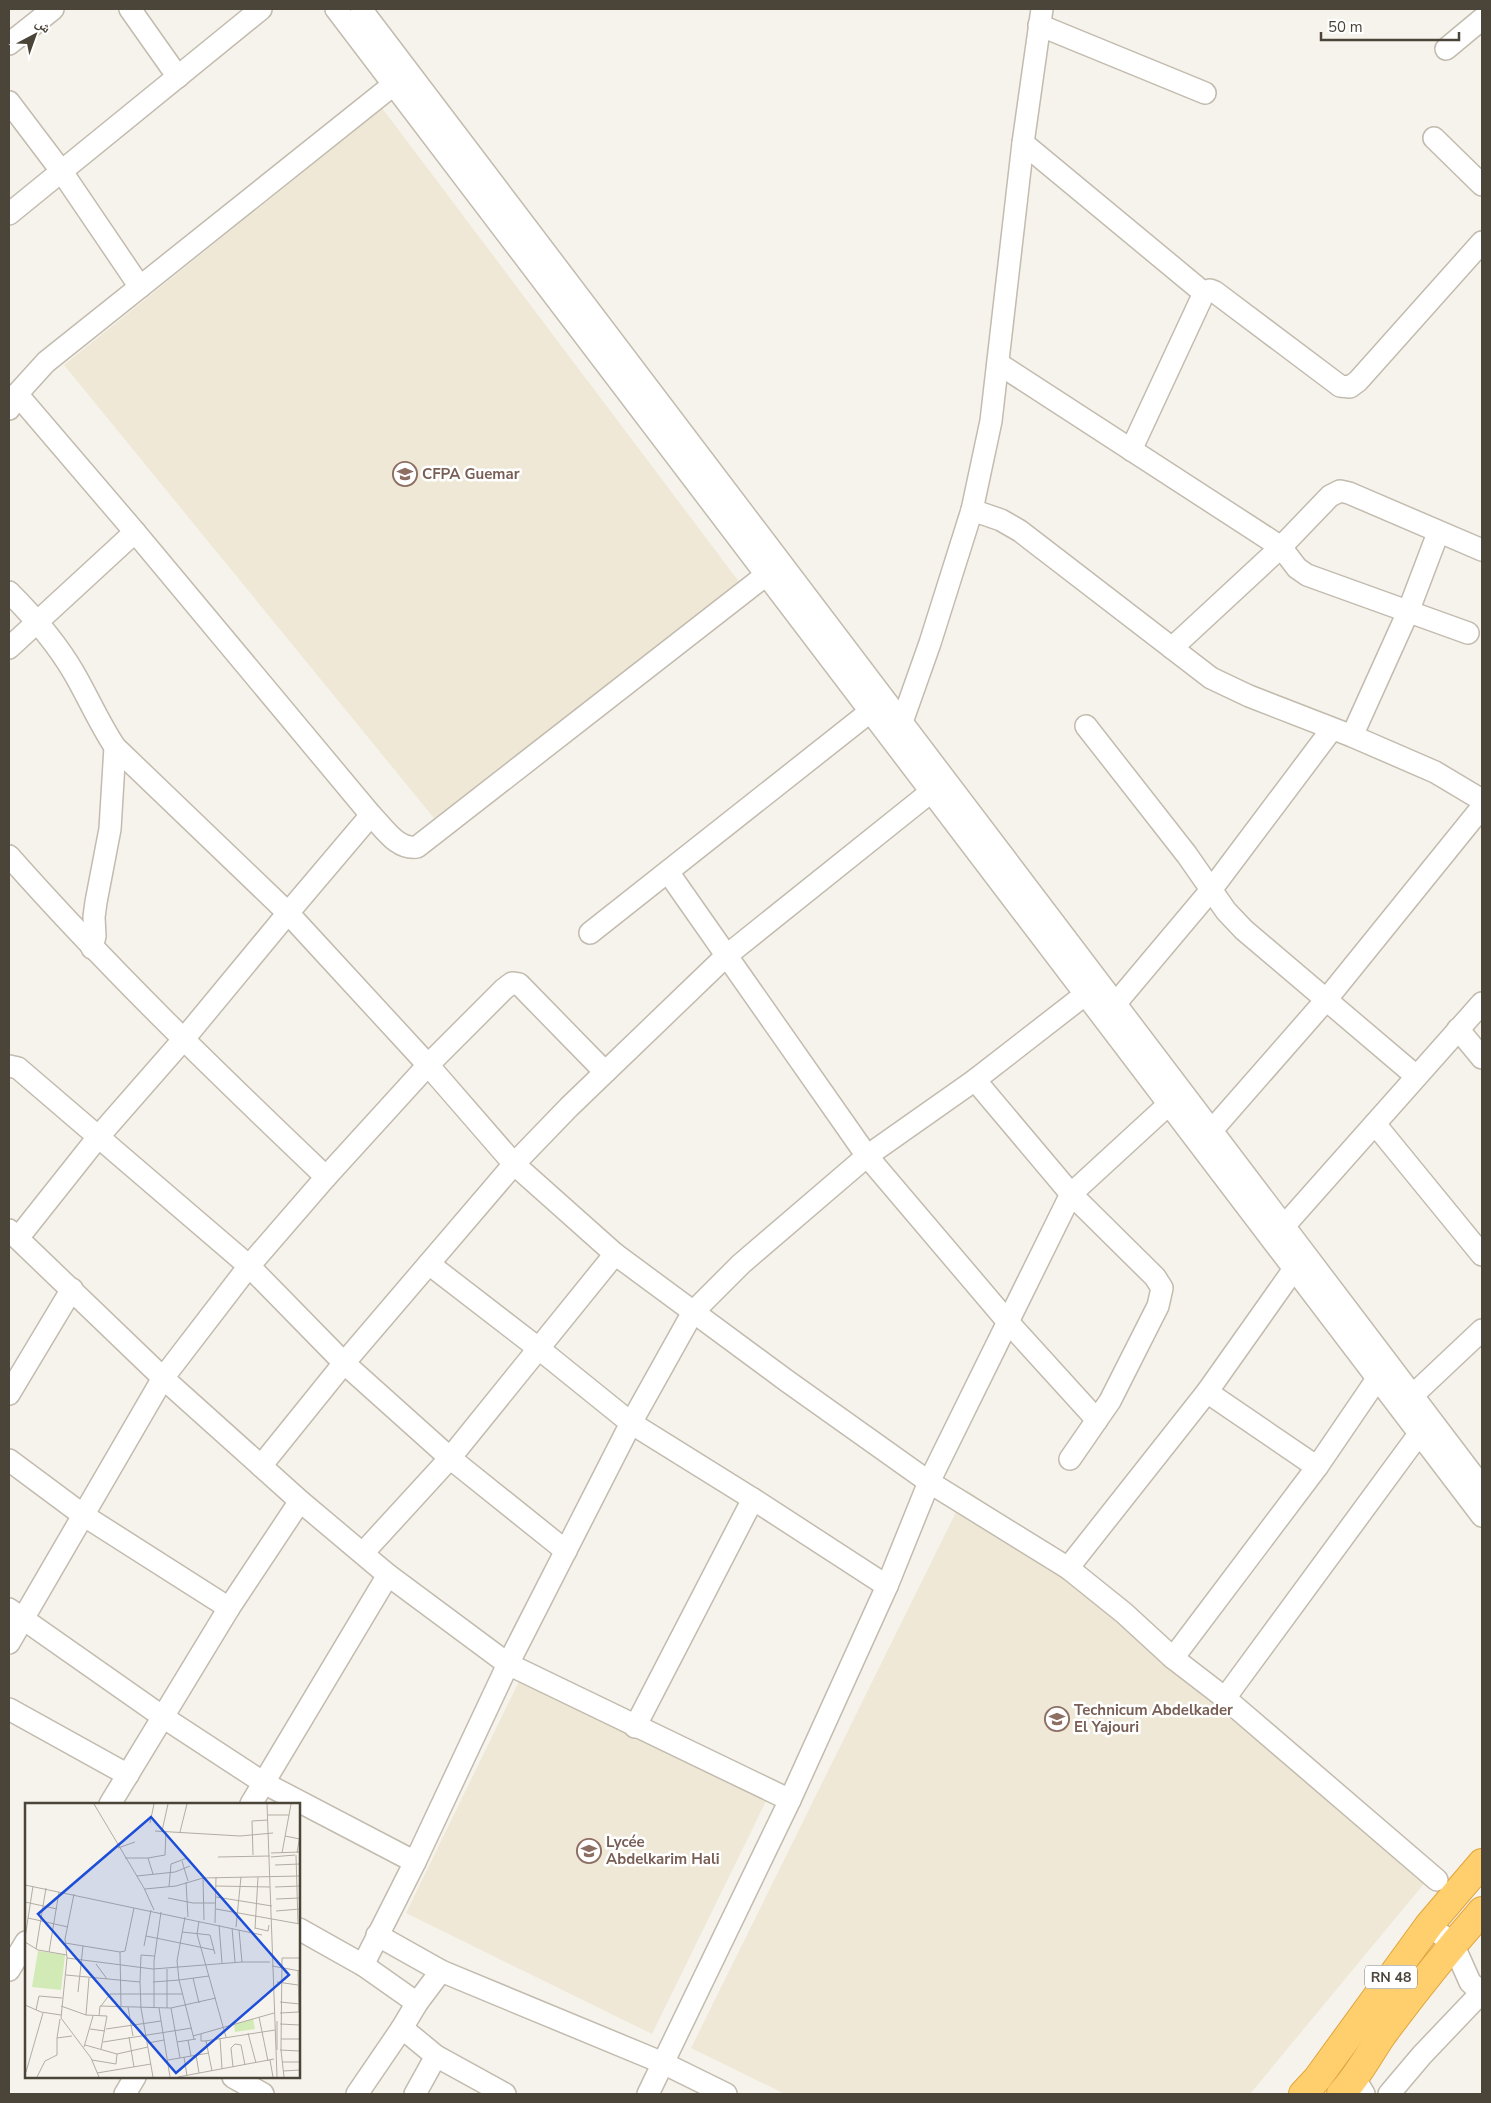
<svg xmlns="http://www.w3.org/2000/svg" width="1491" height="2103" viewBox="0 0 1491 2103" font-family="'Nunito Sans','Noto Naskh Arabic',sans-serif">
	<style>
		.education { fill: #efe8d6 }
		.lines { fill: none; stroke-linecap: round; stroke-linejoin: round }
		.minor-casing { stroke: #c2bbae; stroke-width: 24 }
		.highway-casing { stroke: #e0a43c; stroke-width: 30 }
		.minor { stroke: #fff; stroke-width: 21 }
		.highway { stroke: #ffcf6e; stroke-width: 28 }
		.labels { text-anchor: middle; dominant-baseline: central; stroke-width: 5; stroke-linejoin: round; paint-order: stroke }
		.shield { fill: #fff; stroke: #817c74; stroke-width: 1 }
		.shield-label { font-size: 14px; font-weight: bold; fill: #4b4439 }
		.education-label { font-size: 15px; font-weight: bold; fill: #785e54; stroke: #fff; text-anchor: start }
		.inset-road { fill: none; stroke: #b2ada4; stroke-width: 1 }
		.view { fill: #1d4ed8; fill-opacity: 0.15; stroke: #1d4ed8; stroke-width: 2.5 }
		.inset-edge { fill: none; stroke: #4b4439; stroke-width: 2.5 }
	</style>
	<rect width="100%" height="100%" fill="#f6f3ec"/>
	<!-- education -->
	<g class="education">
		<polygon points="382,108 740,583 438,823 64,365"/>
		<polygon points="967,1490 1082,1570 1437,1868 1250,2094 785,2094 691,2048"/>
		<polygon points="526,1667 772,1789 652,2034 406,1913"/>
	</g>
	<g class="lines">
		<defs>
			<g id="minor">
				<polyline points="130,9 178,77"/>
				<polyline points="336,9 1482,1516"/>
				<polyline points="361,9 1482,1487"/>
				<polyline points="1039,25 1205,93"/>
				<polyline points="9,44 53,9"/>
				<polyline points="1446,49 1482,19"/>
				<polyline points="9,102 62,172 140,287"/>
				<polyline points="1434,138 1482,185"/>
				<polyline points="1023,143 1204,293"/>
				<polyline points="9,214 261,9"/>
				<polyline points="999,364 1281,547 1297,568 1307,575 1468,633"/>
				<polyline points="17,394 135,532 371,815 288,913 183,1040 99,1136 18,1238"/>
				<polyline points="9,409 17,394 46,362 403,77"/>
				<polyline points="1131,450 1204,293 1210,290 1215,292 1340,386 1350,387 1358,381 1482,242"/>
				<polyline points="972,510 1001,520 1020,531 1211,678 1249,696 1352,736 1435,772 1482,800"/>
				<path d="M9,592C34,617 56,642 74,673C88,697 99,723 115,747L288,913L428,1065L514,1164L615,1254L787,1381L929,1482L1068,1568L1124,1613L1173,1658L1225,1698"/>
				<polyline points="9,648 135,532"/>
				<polyline points="1172,648 1281,547 1330,496 1340,491 1349,493 1482,550"/>
				<polyline points="902,722 930,643 972,510 991,421 1023,143 1042,9"/>
				<polyline points="1086,726 1187,855 1226,911 1244,930 1416,1076"/>
				<polyline points="1352,736 1408,612 1438,533"/>
				<path d="M371,815C384,828 397,850 417,847L766,575"/>
				<path d="M9,856C109,969 217,1073 326,1177"/>
				<polyline points="668,872 867,1156 1008,1322 1097,1420"/>
				<polyline points="590,933 881,703"/>
				<polyline points="92,948 95,936 94,917 96,902 110,829 115,747"/>
				<polyline points="1116,1003 1211,890 1332,729"/>
				<polyline points="1458,1029 1482,1058"/>
				<polyline points="9,1066 18,1068 249,1266 344,1363 450,1458 566,1551"/>
				<polyline points="975,1080 1071,1194 1155,1277 1162,1288 1158,1306 1110,1401 1070,1459"/>
				<polyline points="1375,1124 1482,1255"/>
				<polyline points="1213,1129 1326,1000 1482,807"/>
				<polyline points="1285,1225 1482,1003"/>
				<polyline points="9,1230 163,1378 300,1501 388,1575 508,1664 790,1800"/>
				<polyline points="1207,1392 1317,1467"/>
				<polyline points="9,1394 72,1289"/>
				<polyline points="1413,1395 1482,1330"/>
				<polyline points="1419,1434 1225,1698 1437,1880"/>
				<polyline points="9,1460 83,1515 229,1608"/>
				<polyline points="261,1466 344,1363 514,1164 569,1107 726,956 942,783"/>
				<polyline points="363,1553 450,1458 615,1254"/>
				<polyline points="1068,1568 1207,1392 1294,1269"/>
				<polyline points="887,1586 753,1499 631,1423 693,1312 741,1264 867,1156 975,1080 1096,986"/>
				<polyline points="9,1609 163,1717 264,1783 415,1862"/>
				<polyline points="9,1643 163,1378 249,1266 326,1177 428,1065 504,989 512,983 519,984 605,1072"/>
				<polyline points="1173,1658 1317,1467 1377,1379"/>
				<polyline points="9,1709 128,1775"/>
				<polyline points="635,1727 753,1499"/>
				<polyline points="110,1804 229,1608 300,1501"/>
				<polyline points="251,1804 388,1575"/>
				<polyline points="1429,1925 1453,1944 1470,1982 1482,1994"/>
				<polyline points="299,1929 363,1965 417,2003"/>
				<polyline points="377,1935 441,1971 663,2063 726,2094"/>
				<polyline points="363,1965 415,1862 508,1664 631,1423 538,1348 429,1264"/>
				<polyline points="9,1970 26,1942"/>
				<polyline points="441,1971 417,2003 402,2028 436,2056 505,2094"/>
				<polyline points="233,2077 263,2094"/>
				<polyline points="1355,2079 1364,2094"/>
				<polyline points="125,2094 135,2077"/>
				<polyline points="357,2094 402,2028"/>
				<polyline points="415,2094 436,2056"/>
				<polyline points="648,2094 790,1800 887,1586 929,1482 1071,1194 1169,1104"/>
				<polyline points="1389,2094 1422,2055 1482,1992"/>
			</g>
			<g id="highway">
				<polyline points="1303,2094 1317,2079 1429,1925 1482,1863"/>
				<path d="M1341,2094C1358,2076 1369,2054 1383,2034C1414,1992 1447,1951 1482,1911"/>
			</g>
		</defs>
		<!-- minor casing -->
		<use href="#minor" class="minor-casing"/>
		<!-- highway casing -->
		<use href="#highway" class="highway-casing"/>
		<!-- minor -->
		<use href="#minor" class="minor"/>
		<!-- highway -->
		<use href="#highway" class="highway"/>
	</g>
	<!-- icons -->
	<defs>
		<symbol id="university-ring" viewBox="-11 -11 22 22"><circle r="9.5" fill="#fff" stroke="#8d6e63" stroke-width="1.5"/><path d="M0-5L7-2L0 1L-7-2ZM-4 1L0 2.5L4 1V4Q0 6-4 4Z" fill="#8d6e63"/></symbol>
		<symbol id="school-ring" viewBox="-11 -11 22 22"><circle r="9.5" fill="#fff" stroke="#8d6e63" stroke-width="1.5"/><path d="M0-5L7-2L0 1L-7-2ZM-4 1L0 2.5L4 1V4Q0 6-4 4Z" fill="#8d6e63"/></symbol>
	</defs>
	<g fill-rule="evenodd">
		<use href="#university-ring" x="391" y="460" width="28" height="28"/>
		<use href="#school-ring" x="1043" y="1705" width="28" height="28"/>
		<use href="#school-ring" x="575" y="1837" width="28" height="28"/>
	</g>
	<g class="labels">
		<!-- shield labels -->
		<rect class="shield" x="1365" y="1965.5" width="52" height="23" rx="4"/>
		<g class="shield-label">
			<text x="1391" y="1977">RN 48</text>
		</g>
		<!-- education labels -->
		<g class="education-label">
			<text x="422" y="474">CFPA Guemar</text>
			<text x="1074" y="1710">Technicum Abdelkader<tspan x="1074" dy="17">El Yajouri</tspan></text>
			<text x="606" y="1842">Lycée<tspan x="606" dy="17">Abdelkarim Hali</tspan></text>
		</g>
	</g>
	<!-- overview -->
	<g transform="translate(25 1803)">
		<rect width="275" height="275" fill="#f6f3ec"/>
		<path d="M13,148L40,152L36,187L7,184ZM228,216L230,226L210,229L209,221Z" fill="#d2eab5"/>
		<path class="inset-road" d="M69,1L119,85L129,107M242,1L252,274M243,12H264M125,20L129,1M130,28L215,33L248,30M137,28L143,1M155,29L162,1M260,33L275,36M93,45L110,39M246,50L275,49M257,50L266,1M272,50L275,32M228,52L227,18L243,17M271,52L273,121M193,54L245,53M246,54L270,52M100,55H123M157,58L163,78M250,62L275,61M128,71L123,55L140,52L141,28M112,73L150,69L165,63M178,75L179,117M161,79L163,114M0,82L237,132M191,83L245,84M144,84L146,61L162,55M250,84L275,83M120,86L151,83L178,75L275,73M49,91L40,136L42,155L36,215L66,255L74,274M191,94L247,103M143,95L168,100H191M251,96L275,95M0,99L32,106M191,106L275,121M251,108L275,106M160,114L152,158L154,177L184,173M3,115L43,124M174,118L172,131L201,234M190,120L191,74M194,122L197,160M211,124L216,74M207,125L210,159M230,125L243,128L244,122M230,126L233,74M214,127L217,159H245M157,129L185,132L190,151M121,133L189,147M0,135L8,83M0,139L13,147L42,152M40,140L95,149L96,204M119,143L126,107M11,146L21,85M24,149L34,89M95,149L100,148L109,105M42,155L128,166L217,159M71,161L82,176M247,163L275,168M142,166V205M41,172L115,179M168,175L174,200M128,179L154,177L169,236M252,179L273,182M53,189L58,143M255,199L275,201M0,202L16,209L36,212M36,203L61,212L82,213L76,246M76,203L85,191H158M103,204L108,233M129,205V158L136,109M134,205L145,274M146,205L155,255M11,207L14,193L37,195M255,210L274,209L273,167M61,212L64,175M74,213L75,203L146,205L191,195M234,214L243,258M255,221L275,222M65,226L80,228M81,226L136,218M223,230L231,260M176,231V238H180L250,227M168,233L249,210M104,234L109,264M32,235L35,216M195,235L197,266M256,236H275M163,237L166,253M181,238L187,268M78,239L167,225M152,239L171,236M123,240L139,237M60,242L92,251L123,244M59,244L68,213M252,247V218M255,247L275,248M171,252L174,270M159,254L162,273M67,257L91,261L92,251M143,257L184,250M245,257L248,274M257,259H275M208,264L206,245L210,241L216,242L220,262M258,268L275,267M1,269L18,210M72,270L126,261M12,274L20,258L32,252V235L47,233M128,274L116,205L115,179L116,152L129,153M153,274L249,256M259,274L256,247L257,155H275"/>
		<path class="view" d="M126,14L264,172L151,270L13,111Z"/>
		<rect width="275" height="275" class="inset-edge"/>
	</g>
	<!-- border -->
	<rect width="1491" height="2103" fill="none" stroke="#4b4439" stroke-width="20"/>
	<!-- north arrow -->
	<g transform="translate(35 35) rotate(41)" stroke="#ffffff" stroke-width="4" paint-order="stroke">
	<path d="M0-4L9 19L0 12L-9 19Z" fill="#4b4439"/>
	<text y="-8" font-size="14" font-weight="bold" text-anchor="middle" fill="#4b4439">ش</text>
	</g>
	<!-- scale -->
	<path d="M1321 32v8h138v-8" fill="none" stroke="#4b4439" stroke-width="2.5"/>
	<text x="1328" y="32" font-size="15" fill="#4b4439" stroke="#ffffff" stroke-width="4" paint-order="stroke">50 m</text>
</svg>
